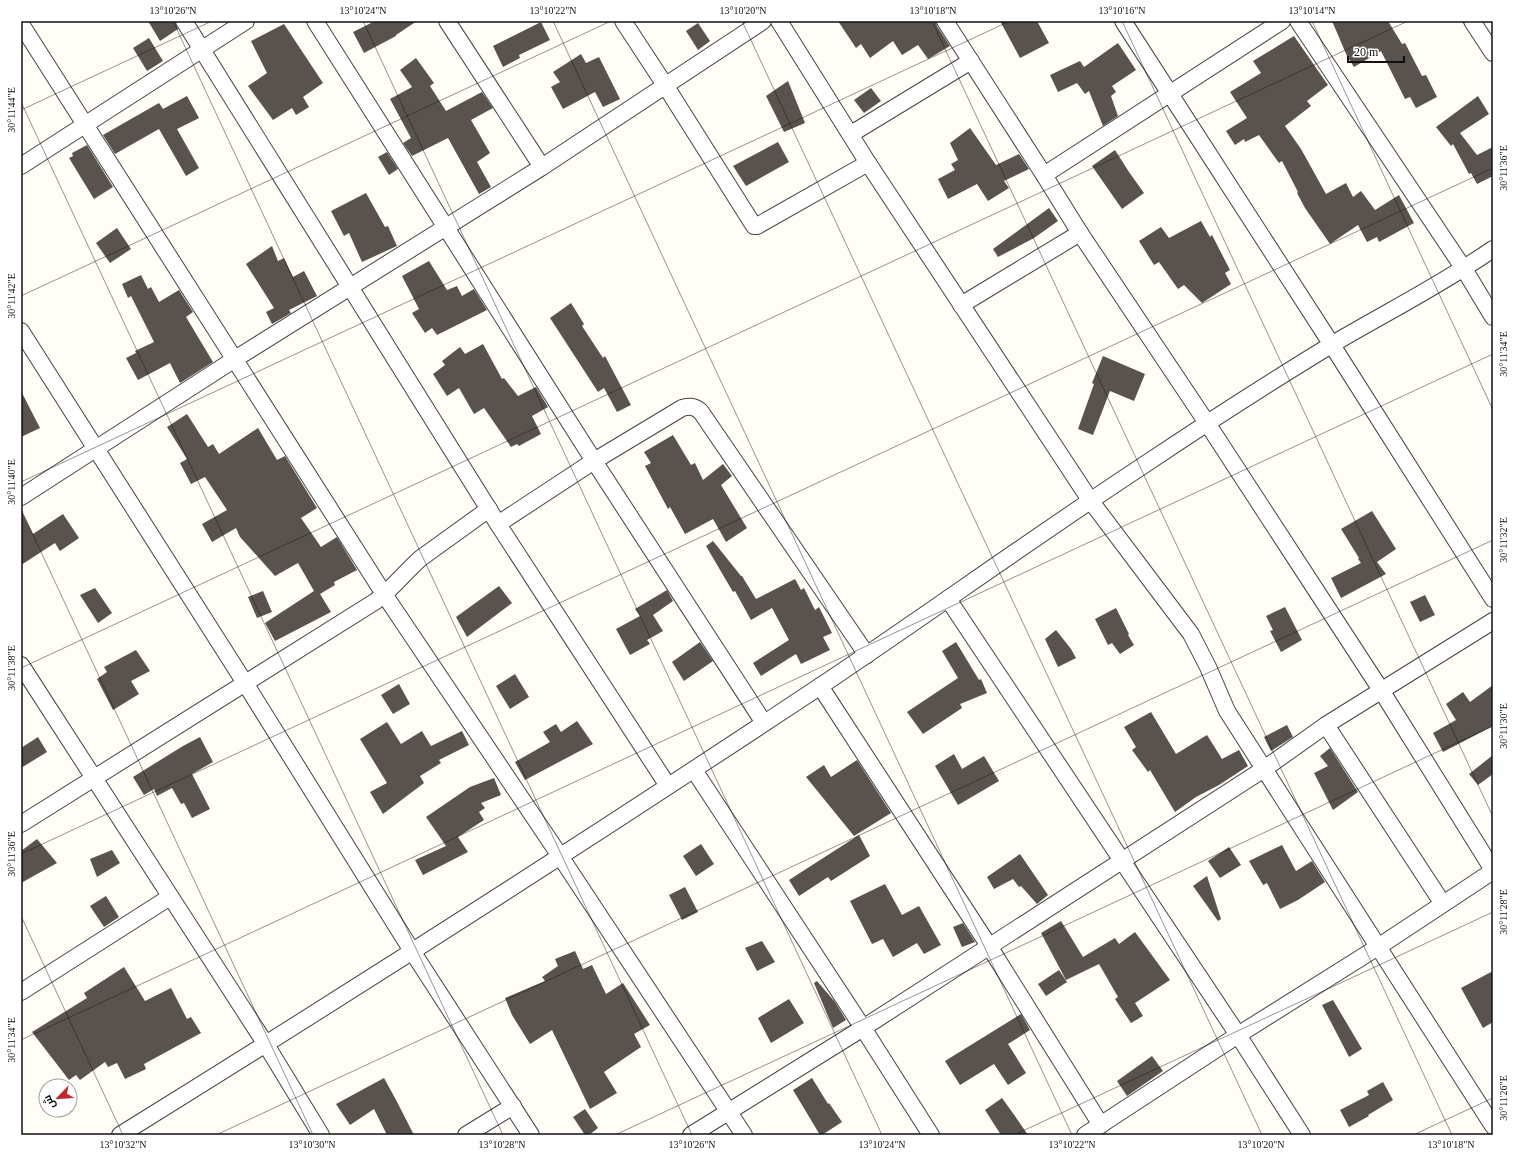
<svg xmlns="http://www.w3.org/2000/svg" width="1514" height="1156" viewBox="0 0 1514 1156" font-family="'Times New Roman',Cairo,serif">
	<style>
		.building { fill: #5a524d }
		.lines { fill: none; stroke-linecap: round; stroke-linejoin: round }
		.street-casing { stroke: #444; stroke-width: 18 }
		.street { stroke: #fff; stroke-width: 16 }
		.ticks { fill: none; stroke: #111; stroke-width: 1; stroke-opacity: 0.45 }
		.neatline { fill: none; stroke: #111; stroke-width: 1.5 }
		.ticks-label { font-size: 10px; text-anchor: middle; fill: #111 }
	</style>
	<rect width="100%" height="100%" fill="#fffdf5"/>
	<!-- building -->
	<g class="building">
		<polygon points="148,21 175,21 178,29 160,41"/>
		<polygon points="375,21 417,21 396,35 396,36 364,53 353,32"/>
		<polygon points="838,21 936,21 937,26 950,46 928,59 918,45 902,55 893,41 870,58 861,44 856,48"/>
		<polygon points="1000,21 1037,21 1049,43 1020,58"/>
		<polygon points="1332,21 1388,21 1402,44 1405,43 1422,76 1426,75 1437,97 1416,108 1410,97 1405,99 1381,51 1354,67 1347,56"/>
		<polygon points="541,22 550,40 519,55 520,58 503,67 493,46"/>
		<polygon points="698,23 710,41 698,50 686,31"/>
		<polygon points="284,24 323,83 303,97 309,107 296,115 292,108 273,120 248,86 267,73 251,41"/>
		<polygon points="1294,36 1328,85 1307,101 1311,106 1285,126 1301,149 1326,194 1346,183 1353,197 1361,191 1375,210 1399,195 1414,223 1379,242 1377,237 1367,242 1358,225 1330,244 1305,208 1297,193 1298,192 1282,161 1279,163 1259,135 1245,142 1244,139 1235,145 1226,131 1247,118 1230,92 1261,73 1253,61"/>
		<polygon points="149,38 163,61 147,71 133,48"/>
		<polygon points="1118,43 1136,70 1112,86 1116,92 1111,96 1118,116 1103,126 1089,91 1085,94 1077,83 1058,92 1050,75 1080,61 1084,67"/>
		<polygon points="581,54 586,63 599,57 620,99 603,107 595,92 563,109 551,87 560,82 553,72"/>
		<polygon points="416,58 434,83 430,86 446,111 482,92 493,108 471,120 490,153 477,162 491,187 479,194 448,138 412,156 403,143 411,138 390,99 412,87 400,70"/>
		<polygon points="788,81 805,123 784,132 766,96"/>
		<polygon points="871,88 881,101 864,113 854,100"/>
		<polygon points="187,96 199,118 177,129 199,168 186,176 159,129 115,154 103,135 159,103 163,109"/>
		<polygon points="1478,96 1489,114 1460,133 1477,155 1493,147 1493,176 1477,184 1471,173 1469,174 1453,144 1451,146 1436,127"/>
		<polygon points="970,128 996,165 1019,154 1029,169 1004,181 1009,188 988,201 977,184 948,199 938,179 955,170 951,164 958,160 950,143"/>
		<polygon points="778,142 789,162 746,186 733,166"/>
		<polygon points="87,145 113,187 94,199 69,158 73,156 72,153"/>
		<polygon points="1115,150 1129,172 1144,193 1122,209 1092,166"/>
		<polygon points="387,152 398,169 389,175 378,157"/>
		<polygon points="366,193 385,227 388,226 397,246 362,262 349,233 344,236 331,211"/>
		<polygon points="1049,208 1058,221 1034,238 998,257 993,249"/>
		<polygon points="1201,221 1210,237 1212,235 1230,270 1225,273 1231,284 1202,303 1184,285 1178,289 1159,262 1154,265 1139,241 1161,227 1169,238"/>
		<polygon points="117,228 131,249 110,263 96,243"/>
		<polygon points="272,246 278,261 284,258 293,277 304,271 317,296 289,310 291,313 272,324 266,312 274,308 246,264"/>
		<polygon points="429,261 447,290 457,286 462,296 474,289 487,310 437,335 432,328 425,333 412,313 419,309 402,276"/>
		<polygon points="141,275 148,289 151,287 159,302 179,290 193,312 186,317 213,362 180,383 170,363 138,380 126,358 136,353 135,351 154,342 131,296 128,298 122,284"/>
		<polygon points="571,303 584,324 582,326 603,358 605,356 631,405 617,412 604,388 598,392 550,318"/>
		<polygon points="483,344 502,379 504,378 518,396 536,387 548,407 532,416 541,434 519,446 517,444 511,447 484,408 474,414 459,388 447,396 433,374 445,365 442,361 460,347 465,354"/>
		<polygon points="1103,356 1145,374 1134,401 1110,391 1093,435 1078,429 1094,384 1092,383"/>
		<polygon points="21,391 40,428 21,437"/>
		<polygon points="187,414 208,447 213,444 219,454 258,428 277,460 285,456 317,508 301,518 321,547 337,537 357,570 334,582 335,585 320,594 331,612 275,641 265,623 314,591 298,563 275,576 240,537 236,528 212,542 202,524 227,510 205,477 191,484 180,463 187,459 167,427"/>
		<polygon points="673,435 691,465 695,463 703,480 723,464 732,476 721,485 747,528 726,542 713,519 685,534 670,507 668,509 645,466 651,463 644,452"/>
		<polygon points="21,510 33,534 63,514 79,538 60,551 55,543 21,565"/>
		<polygon points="1372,511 1396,549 1377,562 1386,574 1341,598 1331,578 1361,563 1358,559 1359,558 1341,529"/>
		<polygon points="713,541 741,576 742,576 756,599 795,579 801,590 804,588 815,610 819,607 832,633 823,637 830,650 801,664 796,654 761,676 753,663 789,640 772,608 751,620 735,591 733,592 706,546"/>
		<polygon points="499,586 512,603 467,637 456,617"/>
		<polygon points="95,588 112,613 98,623 80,595"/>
		<polygon points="667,590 673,601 653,615 663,631 647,640 650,644 630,655 616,629 640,616 635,609"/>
		<polygon points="263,591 272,612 257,618 248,597"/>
		<polygon points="1425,595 1435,615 1420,622 1410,602"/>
		<polygon points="1285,607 1302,640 1281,652 1270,631 1273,630 1266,616"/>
		<polygon points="1116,608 1129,634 1128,635 1134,645 1120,654 1112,643 1108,645 1095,619"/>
		<polygon points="1056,630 1071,649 1076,658 1058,667 1045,639"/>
		<polygon points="700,642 713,661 684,681 672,662"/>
		<polygon points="956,642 979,680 981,679 987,693 960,704 962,708 923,734 907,712 958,678 942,651"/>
		<polygon points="136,650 150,671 131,681 139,694 113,710 97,679 107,672 104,667"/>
		<polygon points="515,674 529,697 510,709 496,686"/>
		<polygon points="399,684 410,704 393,714 381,695"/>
		<polygon points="1493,685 1493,726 1443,752 1433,733 1456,720 1446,704 1463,692 1470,702"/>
		<polygon points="1151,712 1176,754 1207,735 1222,759 1239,750 1248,766 1219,785 1196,797 1175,812 1150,770 1148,772 1132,750 1136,747 1124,727"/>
		<polygon points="577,721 593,744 525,780 515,762 550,742 543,732 556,724 561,732"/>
		<polygon points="387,722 401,744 422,731 431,746 462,731 469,745 439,760 441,763 420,776 424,783 383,814 370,792 387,783 360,739"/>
		<polygon points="1287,725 1293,737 1271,751 1264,737"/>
		<polygon points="38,737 47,752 21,768 21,748"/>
		<polygon points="200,737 213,762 192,774 210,809 192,818 184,803 181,804 172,788 157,796 154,789 144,795 133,777 183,746"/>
		<polygon points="1330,748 1358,792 1333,810 1314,773 1328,766 1320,756"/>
		<polygon points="954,754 962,769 984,756 999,781 958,805 935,766"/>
		<polygon points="1493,755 1493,774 1478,785 1469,774"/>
		<polygon points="857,760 891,813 854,836 806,777 824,765 831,777"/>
		<polygon points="494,778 501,795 481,803 485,808 479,812 484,820 458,837 468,852 423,875 415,860 446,846 426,817 470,787"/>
		<polygon points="859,835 870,856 831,881 828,877 799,896 789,880"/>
		<polygon points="37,839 57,863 21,883 21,851"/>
		<polygon points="701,844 714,864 696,876 683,856"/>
		<polygon points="1282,845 1296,871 1312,861 1325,882 1298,900 1280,909 1267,883 1263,885 1249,861"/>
		<polygon points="1229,847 1241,865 1220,878 1208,861"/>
		<polygon points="112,850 120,863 97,877 90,859"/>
		<polygon points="1020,854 1048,895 1037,904 1021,886 1019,887 1013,879 994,889 987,877"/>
		<polygon points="1207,876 1221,919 1218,921 1193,886"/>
		<polygon points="885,884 902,915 919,906 941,945 924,954 917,943 893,957 883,939 872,944 850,901"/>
		<polygon points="685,887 698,912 682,920 669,895"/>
		<polygon points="106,896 119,917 104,927 90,906"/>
		<polygon points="1061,921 1083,957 1115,938 1119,944 1135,932 1170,980 1135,1003 1143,1016 1131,1023 1115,999 1118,997 1099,964 1066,980 1041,933"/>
		<polygon points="963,923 975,942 962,947 953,927"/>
		<polygon points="762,941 775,962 757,971 745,948"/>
		<polygon points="575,951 583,969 592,965 606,994 623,983 650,1025 634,1034 641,1047 604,1072 617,1093 590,1109 552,1030 530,1044 512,1015 505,998 545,981 542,977 558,966 555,959"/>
		<polygon points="124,967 145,1001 171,988 187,1019 191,1017 201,1033 144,1064 146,1069 125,1079 117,1063 108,1067 105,1062 80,1080 76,1075 69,1080 32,1032 87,998 84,993"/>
		<polygon points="1059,970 1067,982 1046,996 1038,984"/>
		<polygon points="1493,971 1493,1022 1483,1028 1461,988"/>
		<polygon points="817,981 835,1002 846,1020 833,1028 814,983"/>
		<polygon points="789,999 804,1023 771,1043 758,1018"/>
		<polygon points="1333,1000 1362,1049 1349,1057 1322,1005"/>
		<polygon points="1021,1014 1030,1030 1008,1044 1026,1073 1008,1085 994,1064 960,1085 945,1061"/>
		<polygon points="1152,1056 1163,1071 1127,1096 1117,1081"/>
		<polygon points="384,1078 395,1098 414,1135 387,1135 374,1109 350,1125 336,1104"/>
		<polygon points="812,1078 828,1104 829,1103 842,1122 822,1135 820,1135 793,1090"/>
		<polygon points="1383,1082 1393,1100 1368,1115 1369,1116 1349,1127 1340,1110 1369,1095 1367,1091"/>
		<polygon points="1002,1098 1015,1116 1028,1135 1001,1135 985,1110"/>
		<polygon points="585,1109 598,1128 589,1135 585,1135 573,1117"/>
	</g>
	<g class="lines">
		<defs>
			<g id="street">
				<polyline points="184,21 498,524 668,786"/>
				<polyline points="315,21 594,461 764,723"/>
				<polyline points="447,21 542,167"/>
				<polyline points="623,21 665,85 754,226 757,226 868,163"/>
				<polyline points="779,21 868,163 1090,500 1191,634 1208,667 1227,711 1493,1126"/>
				<polyline points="945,21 1044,175 1080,233 1207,423 1381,690 1493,870"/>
				<polyline points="1123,21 1332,345 1493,599"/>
				<polyline points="1298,21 1464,269 1493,317"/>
				<polyline points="1472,21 1493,53"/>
				<polyline points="21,24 384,594 560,856 744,1135"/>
				<polyline points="851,134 971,61"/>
				<polyline points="21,166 246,21"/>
				<polyline points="1044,175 1282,21"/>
				<polyline points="961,305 1080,233"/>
				<polyline points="21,331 245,683 412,951 531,1135"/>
				<polyline points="21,497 235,359 542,167 763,21"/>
				<path d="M498,524L594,461L682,408C690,406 695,406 701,412L867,655"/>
				<polyline points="948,599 1238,1035 1302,1135"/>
				<polyline points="21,665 265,1043 321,1135"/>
				<polyline points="820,686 989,946 1101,1125"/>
				<polyline points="1326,725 1443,904"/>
				<polyline points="694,770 863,1028 931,1135"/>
				<path d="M21,824L376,601C393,588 405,572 421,558L489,509"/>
				<polyline points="21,992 170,897"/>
				<path d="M120,1135C357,988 593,837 825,683C932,611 1036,536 1144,465C1205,424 1267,384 1331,345C1385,313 1441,285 1493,249"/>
				<polyline points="466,1135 513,1106"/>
				<polyline points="691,1135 863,1028 1264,769 1326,725 1493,621"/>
				<polyline points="1085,1135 1238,1035 1378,947 1493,871"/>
			</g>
		</defs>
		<!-- street casing -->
		<use href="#street" class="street-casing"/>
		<!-- street -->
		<use href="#street" class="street"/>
	</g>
	<!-- ticks -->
	<path class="ticks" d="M173,21L692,1135M363,21L882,1135M553,21L1072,1135M742,21L1262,1135M932,21L1452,1135M1122,21L1493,817M1312,21L1493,410M21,102L503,1135M21,110L212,21M21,296L611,21M21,482L1010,21M21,509L313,1135M21,668L1408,21M21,854L1493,168M21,916L123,1135M21,1040L1493,354M216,1135L1493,540M615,1135L1493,726M1014,1135L1493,912M1413,1135L1493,1098"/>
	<!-- border -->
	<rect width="1514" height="1156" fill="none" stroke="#ffffff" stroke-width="44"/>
	<!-- north arrow -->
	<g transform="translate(58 1098) rotate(245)"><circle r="19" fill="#ffffff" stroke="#a0a0a0"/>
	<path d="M0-3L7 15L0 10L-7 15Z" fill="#c4262e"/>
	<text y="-6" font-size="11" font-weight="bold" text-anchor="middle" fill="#111111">ش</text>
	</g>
	<!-- scale -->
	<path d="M1348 56v6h56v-6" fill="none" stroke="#111111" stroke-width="2"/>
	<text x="1354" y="56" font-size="12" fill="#111111" stroke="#ffffff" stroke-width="3" paint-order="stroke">20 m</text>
	<rect x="22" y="22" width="1470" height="1112" class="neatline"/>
	<g class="ticks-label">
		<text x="173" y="14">13°10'26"N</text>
		<text x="363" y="14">13°10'24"N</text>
		<text x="553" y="14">13°10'22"N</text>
		<text x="743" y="14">13°10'20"N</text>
		<text x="933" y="14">13°10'18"N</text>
		<text x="1122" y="14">13°10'16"N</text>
		<text x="1312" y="14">13°10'14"N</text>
		<text transform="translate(11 110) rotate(-90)" y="4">30°11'44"E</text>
		<text transform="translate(1503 168) rotate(-90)" y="4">30°11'36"E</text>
		<text transform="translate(11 296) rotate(-90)" y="4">30°11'42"E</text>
		<text transform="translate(1503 354) rotate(-90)" y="4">30°11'34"E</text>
		<text transform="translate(11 482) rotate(-90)" y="4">30°11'40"E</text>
		<text transform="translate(1503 540) rotate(-90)" y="4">30°11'32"E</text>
		<text transform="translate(11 668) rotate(-90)" y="4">30°11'38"E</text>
		<text transform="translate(1503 726) rotate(-90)" y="4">30°11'30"E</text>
		<text transform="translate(11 854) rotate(-90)" y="4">30°11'36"E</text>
		<text transform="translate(1503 912) rotate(-90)" y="4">30°11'28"E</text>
		<text transform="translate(11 1040) rotate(-90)" y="4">30°11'34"E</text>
		<text transform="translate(1503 1098) rotate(-90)" y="4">30°11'26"E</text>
		<text x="123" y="1148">13°10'32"N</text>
		<text x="312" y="1148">13°10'30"N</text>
		<text x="502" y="1148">13°10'28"N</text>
		<text x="692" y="1148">13°10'26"N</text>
		<text x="882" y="1148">13°10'24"N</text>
		<text x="1072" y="1148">13°10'22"N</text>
		<text x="1261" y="1148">13°10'20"N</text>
		<text x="1451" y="1148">13°10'18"N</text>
	</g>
</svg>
